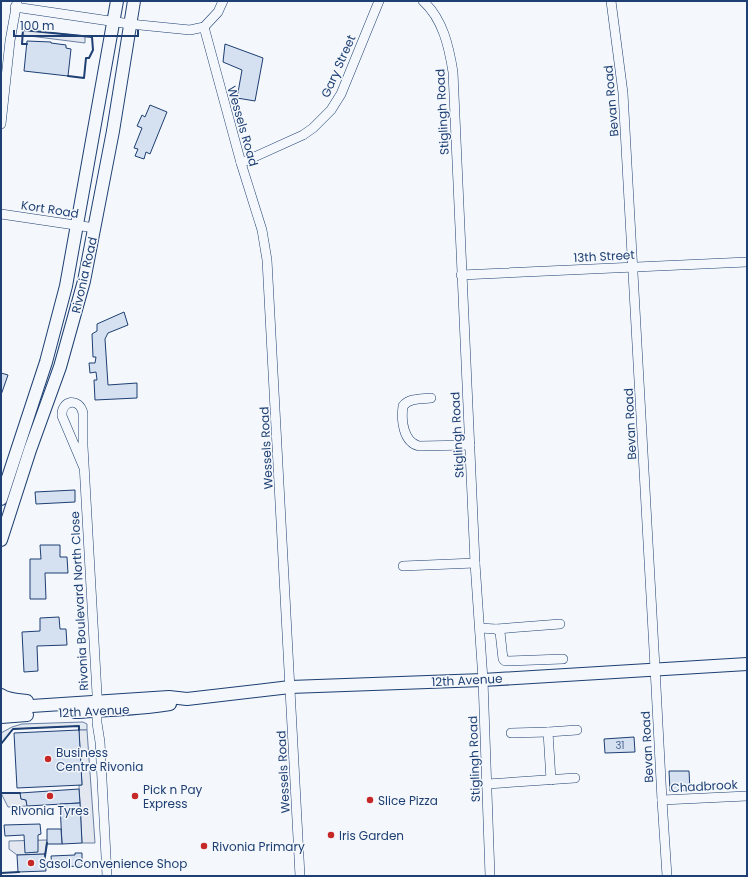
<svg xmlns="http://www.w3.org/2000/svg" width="748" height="877" viewBox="0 0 748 877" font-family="Poppins,sans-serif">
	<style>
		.green { fill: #e3e9f0; stroke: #687fa3 }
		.parking { fill: #e3e8f0; stroke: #687fa3 }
		.building { fill: #d5e0f0; stroke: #1d3f73 }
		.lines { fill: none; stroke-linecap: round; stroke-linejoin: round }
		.minor-casing { stroke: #1d3f73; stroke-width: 10 }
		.major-casing { stroke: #1d3f73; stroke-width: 14 }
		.minor { stroke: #f4f7fb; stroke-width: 9 }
		.major { stroke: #f4f7fb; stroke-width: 12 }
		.wall { stroke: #1d3f73; stroke-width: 2 }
		.poi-dot { fill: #c62828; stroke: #f4f7fb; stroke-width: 1.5 }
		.labels { text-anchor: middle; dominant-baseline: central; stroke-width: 3; stroke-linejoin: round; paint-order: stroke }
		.number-label { font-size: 10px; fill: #4b6792 }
		.street-label { font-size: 12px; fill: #1d3f73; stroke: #f4f7fb }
		.poi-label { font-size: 12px; fill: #1d3f73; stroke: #f4f7fb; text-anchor: start }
	</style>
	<rect width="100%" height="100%" fill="#f4f7fb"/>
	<!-- green -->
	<polygon class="green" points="83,722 87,724 87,730 79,730 79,726 13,729 1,744 1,733 12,727 22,724"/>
	<!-- parking -->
	<g class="parking">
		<polygon points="23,30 85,36 85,43 22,35"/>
		<polygon points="79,730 87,730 95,843 82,843 79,785 82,785"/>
		<polygon points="1,793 20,793 21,799 26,800 27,806 8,807"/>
		<polygon points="47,840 45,854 17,855 9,849 9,841"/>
	</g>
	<!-- building -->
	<g class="building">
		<polygon points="27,41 51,42 51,43 66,45 66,48 71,49 68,76 24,71"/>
		<polygon points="225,44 263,58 255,101 237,98 242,70 223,62"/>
		<polygon points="150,105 167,112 150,154 146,152 144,159 135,156 138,149 134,148 142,128 137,126 142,115 145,117"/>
		<polygon points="124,312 128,325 108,333 105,339 108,385 137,383 137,398 95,400 94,380 97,380 96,372 90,373 89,363 95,363 96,357 93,357 92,334 97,331 97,324"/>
		<polygon points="1,373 8,375 1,395"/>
		<polygon points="75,490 75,502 36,504 35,492"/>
		<polygon points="40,545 60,545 60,557 67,557 68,573 45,573 46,599 30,599 30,559 41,559"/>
		<polygon points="59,617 60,629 66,629 67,645 37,646 38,671 24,672 22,632 40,631 40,618"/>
		<polygon points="79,730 82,785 17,788 14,733"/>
		<polygon points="634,737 635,752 605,753 604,739"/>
		<polygon points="669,771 689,771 690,790 670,791"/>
		<polygon points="79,789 80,803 27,806 26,800 21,799 20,793"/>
		<polygon points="80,803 82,843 62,844 60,804"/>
		<polygon points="40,824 41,834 38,835 38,852 25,853 24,835 5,836 4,825"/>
		<polygon points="47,829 61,829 62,844 47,844"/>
		<polygon points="75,853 82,853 82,866 52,867 51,856 75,855"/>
		<polygon points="45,854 46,871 18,872 17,855"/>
	</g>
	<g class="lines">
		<defs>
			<g id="minor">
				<path d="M423,1C443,19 449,47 453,72L475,563L483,680L490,876"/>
				<polyline points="611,1 623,93 655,668 662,800 667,876"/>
				<polyline points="15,7 130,24 190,30 204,27 218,12 223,1"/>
				<polyline points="204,27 241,163 262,230 267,260 300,876"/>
				<polyline points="1,124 10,41 17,2"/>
				<polyline points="241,163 303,135 313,128 331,110 341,94 379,1"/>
				<polyline points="1,214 95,228"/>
				<polyline points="461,275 747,262"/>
				<path d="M431,398C421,399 409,398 403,406C401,420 403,442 419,446L470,445"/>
				<path d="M84,468L62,416C61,400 79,397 83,413V446L97,694V723L100,742L107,876"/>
				<polyline points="403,566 475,563"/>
				<polyline points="480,628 496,629 500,632 503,659 505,661 563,659"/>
				<polyline points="496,629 560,624"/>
				<polyline points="511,733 548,732"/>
				<polyline points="551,780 548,732 577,730"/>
				<polyline points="487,784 575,778"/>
				<polyline points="662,800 747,796"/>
			</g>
			<g id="major">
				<polyline points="1,499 46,362 66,286 117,1"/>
				<polyline points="1,540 30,450 60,367 84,281 113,131 134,1"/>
				<path d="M1,695C8,700 18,700 27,701"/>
				<polyline points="1,708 169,697 187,699 290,687 483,680 747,664"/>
				<path d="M75,712C107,710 139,709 170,704"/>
				<polyline points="1,717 27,715"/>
			</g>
		</defs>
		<!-- minor casing -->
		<use href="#minor" class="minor-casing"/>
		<!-- major casing -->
		<use href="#major" class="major-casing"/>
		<!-- minor -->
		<use href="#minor" class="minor"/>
		<!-- major -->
		<use href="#major" class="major"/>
		<!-- wall -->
		<g class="wall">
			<polyline points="27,44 22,44 23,30 92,37 93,50 89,58 86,58 84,78 68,76"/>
			<polyline points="1,744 13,729 79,726 79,730"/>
			<polyline points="1,793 20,793"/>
			<polyline points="45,856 47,843"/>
			<polyline points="1,873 19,872"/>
		</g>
	</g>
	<!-- markers -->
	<g class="poi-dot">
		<circle cx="48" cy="759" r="4"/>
		<circle cx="50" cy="796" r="4"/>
		<circle cx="135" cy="796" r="4"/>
		<circle cx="370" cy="800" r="4"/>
		<circle cx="331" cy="835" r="4"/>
		<circle cx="204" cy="846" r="4"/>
		<circle cx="31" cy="863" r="4"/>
	</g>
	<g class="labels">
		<!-- number labels -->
		<g class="number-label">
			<text x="620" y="745">31</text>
		</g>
		<!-- street labels -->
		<g class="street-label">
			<text transform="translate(338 66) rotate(-66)">Gary Street</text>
			<text transform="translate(611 101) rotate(-95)">Bevan Road</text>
			<text transform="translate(442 112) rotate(-93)">Stiglingh Road</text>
			<text transform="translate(243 126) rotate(74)">Wessels Road</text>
			<text transform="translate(50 209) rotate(9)">Kort Road</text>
			<text transform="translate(604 256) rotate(-3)">13th Street</text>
			<text transform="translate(84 275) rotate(-77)">Rivonia Road</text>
			<text transform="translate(630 424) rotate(-93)">Bevan Road</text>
			<text transform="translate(457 435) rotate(-93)">Stiglingh Road</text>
			<text transform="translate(266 448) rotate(-93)">Wessels Road</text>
			<text transform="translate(79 601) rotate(-93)">Rivonia Boulevard North Close</text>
			<text transform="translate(467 680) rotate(-3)">12th Avenue</text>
			<text transform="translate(94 711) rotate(-3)">12th Avenue</text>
			<text transform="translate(647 747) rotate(-93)">Bevan Road</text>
			<text transform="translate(474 759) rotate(-92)">Stiglingh Road</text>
			<text transform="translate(283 772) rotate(-93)">Wessels Road</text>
			<text transform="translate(704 786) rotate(-3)">Chadbrook</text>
		</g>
		<!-- poi labels -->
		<g class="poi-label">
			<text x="56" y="752">Business<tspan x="56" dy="14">Centre Rivonia</tspan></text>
			<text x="143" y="789">Pick n Pay<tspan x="143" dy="14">Express</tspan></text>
			<text x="378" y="800">Slice Pizza</text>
			<text x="50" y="810" text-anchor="middle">RIvonia Tyres</text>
			<text x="339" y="835">Iris Garden</text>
			<text x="212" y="846">Rivonia Primary</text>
			<text x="39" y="863">Sasol Convenience Shop</text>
		</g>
	</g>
	<!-- border -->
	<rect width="748" height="877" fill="none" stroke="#1d3f73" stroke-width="4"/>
	<!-- scale -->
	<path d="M14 30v6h124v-6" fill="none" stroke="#1d3f73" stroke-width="2"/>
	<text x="20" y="30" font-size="12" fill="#1d3f73" stroke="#f4f7fb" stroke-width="3" paint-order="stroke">100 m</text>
</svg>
